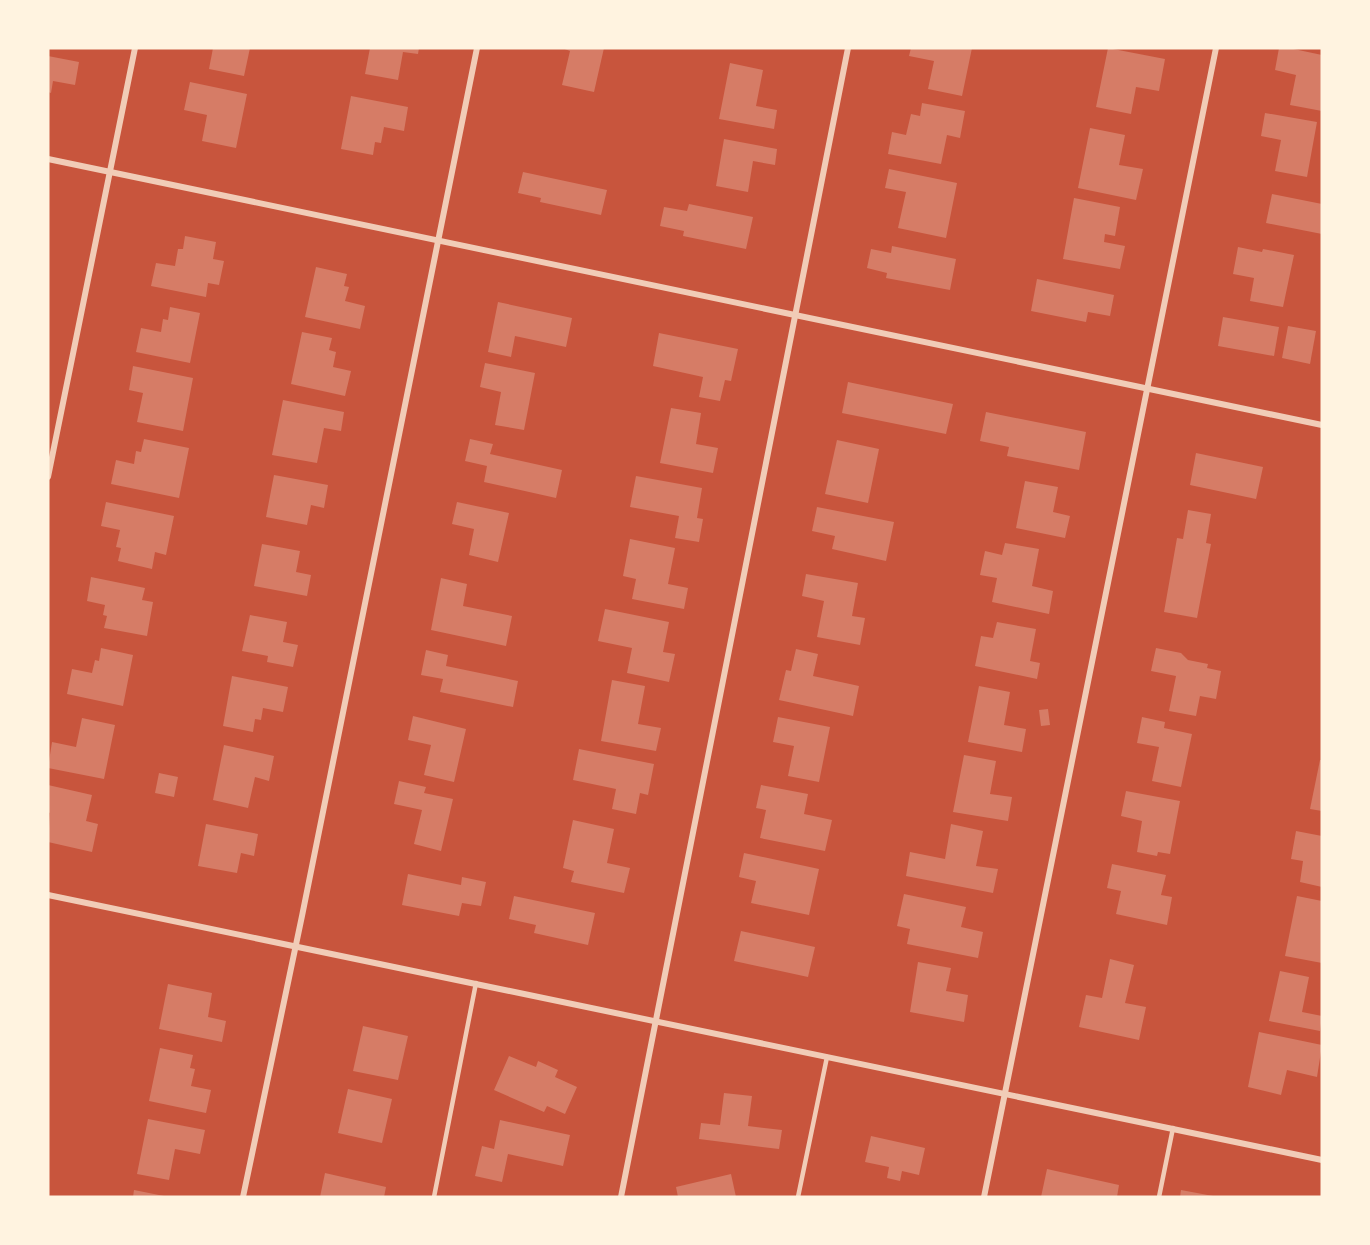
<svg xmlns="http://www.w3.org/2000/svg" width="1370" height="1245" viewBox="0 0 1370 1245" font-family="Cabin,sans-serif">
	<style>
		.building { fill: #d67c66 }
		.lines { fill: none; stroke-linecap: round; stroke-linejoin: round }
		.service { stroke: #f1ccb7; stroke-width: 4.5 }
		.minor { stroke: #f1ccb7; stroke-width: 6 }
	</style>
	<rect width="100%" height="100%" fill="#c8553d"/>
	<!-- building -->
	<g class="building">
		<polygon points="213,48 250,48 244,76 209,69"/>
		<polygon points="370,48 419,48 418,54 403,52 398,80 365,74"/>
		<polygon points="562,48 604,48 594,92 562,85 570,51"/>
		<polygon points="911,48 972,48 962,96 928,89 934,61 909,56"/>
		<polygon points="1108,48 1165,59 1159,91 1136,87 1131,114 1096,107"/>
		<polygon points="1279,48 1289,48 1322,55 1322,111 1290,105 1296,75 1275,70"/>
		<polygon points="48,56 79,62 75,85 53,81 51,93 48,92"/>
		<polygon points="730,63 763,70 756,106 777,110 774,129 719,119"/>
		<polygon points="190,82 247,94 236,148 202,141 207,115 184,110"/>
		<polygon points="351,96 408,107 404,131 384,127 381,143 375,142 373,155 341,149"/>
		<polygon points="922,103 965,111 960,138 947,135 941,164 888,154 892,132 906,135 911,114 920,116"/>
		<polygon points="1265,113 1317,122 1307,177 1275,171 1281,140 1261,136"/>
		<polygon points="1090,128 1125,135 1119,165 1143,169 1136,200 1078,188"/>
		<polygon points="724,139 777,149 775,165 753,161 748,192 716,186"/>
		<polygon points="889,169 957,183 946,238 898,228 906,192 885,188"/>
		<polygon points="523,172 607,190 601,215 540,202 541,198 518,193"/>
		<polygon points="1272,194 1322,204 1322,234 1266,223"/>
		<polygon points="1074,198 1120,207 1115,236 1105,234 1104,242 1125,246 1120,269 1063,259"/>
		<polygon points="689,204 753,217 746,249 683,236 684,231 660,226 664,207 687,211"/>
		<polygon points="185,236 216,242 213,259 224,261 219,285 208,283 206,297 151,286 156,263 175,266 178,249 183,249"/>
		<polygon points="892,246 956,259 950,290 886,278 887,273 867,268 871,249 891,253"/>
		<polygon points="1238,247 1262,252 1263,249 1294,255 1283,307 1250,301 1254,278 1233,274"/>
		<polygon points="316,267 347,274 344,286 349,287 345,301 365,306 360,329 305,317"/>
		<polygon points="1037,279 1114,295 1110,316 1088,312 1086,322 1031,311"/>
		<polygon points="498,302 572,318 566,347 515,336 511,357 488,352"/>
		<polygon points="170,307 200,313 190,363 136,352 141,328 161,332 163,319 168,320"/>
		<polygon points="1223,317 1279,327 1274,356 1218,346"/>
		<polygon points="1288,326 1316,331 1310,364 1282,358"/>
		<polygon points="302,332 332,338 329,350 336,352 333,367 351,371 345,396 291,384"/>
		<polygon points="659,333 738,349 731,381 725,380 720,401 699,397 703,377 653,366"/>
		<polygon points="485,363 535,373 524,430 495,425 501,392 480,387"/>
		<polygon points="133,366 193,378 183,431 137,422 143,393 129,390"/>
		<polygon points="848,382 953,404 946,434 842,413"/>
		<polygon points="283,400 344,412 341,431 324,428 317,463 272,455"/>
		<polygon points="671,408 701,413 696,444 718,448 713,473 660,463"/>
		<polygon points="986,412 1086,432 1079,470 1007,456 1009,447 980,441"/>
		<polygon points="144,439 189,448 179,498 111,484 116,460 134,464 136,451 141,452"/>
		<polygon points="470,439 493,444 490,454 562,470 556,498 484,482 487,466 465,461"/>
		<polygon points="837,440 879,449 868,503 825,494"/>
		<polygon points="1196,453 1263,467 1256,499 1190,485"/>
		<polygon points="274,475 328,485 324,508 311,505 307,525 266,517"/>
		<polygon points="636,476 702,488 697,518 703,519 699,542 675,538 679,516 630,507"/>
		<polygon points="1025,481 1058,487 1053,512 1070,516 1065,538 1016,528"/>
		<polygon points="106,502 174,516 166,555 155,552 152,569 118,561 121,548 116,547 120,530 101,526"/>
		<polygon points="457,502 509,513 498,562 469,555 474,529 452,524"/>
		<polygon points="817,507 894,522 886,561 832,549 835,536 812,531"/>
		<polygon points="1188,510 1211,514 1206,543 1211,544 1197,618 1164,612 1177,538 1183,539"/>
		<polygon points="630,539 675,548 668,584 688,588 684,609 632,599 636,579 623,576"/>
		<polygon points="1005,543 1039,549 1032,586 1053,591 1049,614 992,602 997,578 980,575 985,551 1002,555"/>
		<polygon points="262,544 300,551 296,572 311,575 307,596 254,586"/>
		<polygon points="806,574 858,583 852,616 865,618 860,645 817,637 824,601 802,596"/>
		<polygon points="91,577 145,588 142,600 153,602 147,636 104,628 107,616 103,615 105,605 87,601"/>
		<polygon points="441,578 467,584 463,606 512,616 506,646 431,630"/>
		<polygon points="605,609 669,622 663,652 675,654 669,682 627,673 632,648 598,641"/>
		<polygon points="250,615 287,622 283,642 298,645 293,667 267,662 268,656 242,651"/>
		<polygon points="997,622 1036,629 1030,661 1040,663 1037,679 975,666 981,636 993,638"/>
		<polygon points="101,648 133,655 123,706 67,694 72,669 92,673 95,660 99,661"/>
		<polygon points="1156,648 1181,653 1188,660 1208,664 1207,668 1221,671 1216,699 1200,696 1196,716 1169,711 1176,676 1151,671"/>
		<polygon points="796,649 818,654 813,676 859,686 853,716 779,700 786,670 791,671"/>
		<polygon points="426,650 448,655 446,666 518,681 513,707 440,692 443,679 421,675"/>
		<polygon points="232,676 288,687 283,712 263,708 261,720 255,719 253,732 223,726"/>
		<polygon points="612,680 645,686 638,724 661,728 656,751 601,741"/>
		<polygon points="979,686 1010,692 1004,725 1026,729 1022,752 968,742"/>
		<polygon points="1048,709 1050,725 1041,726 1039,710"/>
		<polygon points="413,716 466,729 454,782 424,775 431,745 408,740"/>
		<polygon points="778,717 830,727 819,782 788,776 794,746 773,742"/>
		<polygon points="1142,717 1165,722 1164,728 1192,734 1181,787 1152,781 1159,747 1137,743"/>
		<polygon points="82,718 115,725 104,779 48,768 52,742 76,747"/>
		<polygon points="224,745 274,756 269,781 255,777 248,808 213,800"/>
		<polygon points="579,749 654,764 648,795 640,793 636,814 612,809 616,789 573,780"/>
		<polygon points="964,755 996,761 990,794 1012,797 1008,821 953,812"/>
		<polygon points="1320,760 1322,760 1322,811 1310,809"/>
		<polygon points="159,773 178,777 174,797 155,793"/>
		<polygon points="399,781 426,787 424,793 453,799 441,851 414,844 422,810 394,804"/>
		<polygon points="48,785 92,795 86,821 98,824 92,852 48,842 50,813 48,812"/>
		<polygon points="761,785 808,794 804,814 832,820 825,851 760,838 766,810 756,808"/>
		<polygon points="1126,791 1180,801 1170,854 1158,852 1157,856 1137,852 1142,821 1121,816"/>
		<polygon points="573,820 614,829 607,863 630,868 624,893 571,882 574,871 563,868"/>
		<polygon points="206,824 258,834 254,856 241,853 237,873 198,866"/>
		<polygon points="951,824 983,831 976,866 998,869 993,893 906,876 910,852 945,859"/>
		<polygon points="1296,831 1322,836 1322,887 1300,882 1303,861 1291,859"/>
		<polygon points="744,853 819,869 809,915 751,903 756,881 739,877"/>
		<polygon points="1112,864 1166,875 1161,895 1172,897 1167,925 1116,914 1121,891 1107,888"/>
		<polygon points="408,874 461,885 462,877 486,882 481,906 462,903 459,916 402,905"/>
		<polygon points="904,894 966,907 961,927 983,932 978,958 907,944 910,929 897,926"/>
		<polygon points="514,896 595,913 588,945 534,933 536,925 509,919"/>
		<polygon points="1297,896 1322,901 1322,963 1285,956"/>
		<polygon points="741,931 815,947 808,977 734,961"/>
		<polygon points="1110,959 1134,965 1125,1003 1146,1007 1139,1040 1079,1027 1086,995 1102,998"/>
		<polygon points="918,962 951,968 946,991 968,995 964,1022 910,1012"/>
		<polygon points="1280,971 1309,977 1302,1012 1322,1016 1320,1031 1269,1021"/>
		<polygon points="168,984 212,993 208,1017 226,1021 222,1042 159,1029"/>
		<polygon points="363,1026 408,1036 398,1080 353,1071"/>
		<polygon points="1259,1032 1322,1045 1317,1077 1287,1070 1281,1095 1248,1087"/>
		<polygon points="160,1048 193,1055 190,1068 195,1069 191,1086 211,1090 206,1113 149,1101"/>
		<polygon points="509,1056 536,1067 538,1061 558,1070 555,1077 577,1087 565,1114 547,1106 544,1112 494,1090"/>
		<polygon points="348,1089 392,1099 382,1143 338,1133"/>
		<polygon points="724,1093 752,1096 748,1126 782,1130 779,1149 699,1139 701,1123 720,1125"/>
		<polygon points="148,1119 205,1130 200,1154 175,1149 169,1180 137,1174"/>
		<polygon points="500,1120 570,1135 563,1166 508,1154 502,1182 475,1176 482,1146 494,1149"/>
		<polygon points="871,1136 925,1148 919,1175 902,1171 900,1181 887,1178 889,1167 865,1162"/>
		<polygon points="1047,1169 1119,1185 1117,1197 1041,1197"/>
		<polygon points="325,1173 386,1187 384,1197 320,1197"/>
		<polygon points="731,1174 736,1197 678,1197 676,1187"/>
		<polygon points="134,1190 164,1196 164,1197 133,1197"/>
		<polygon points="1181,1190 1213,1196 1213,1197 1180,1197"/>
	</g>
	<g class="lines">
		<!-- service -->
		<g class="service">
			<polyline points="434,1197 476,983"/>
			<polyline points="798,1197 827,1057"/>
			<polyline points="1159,1197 1173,1128"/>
		</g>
		<!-- minor -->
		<g class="minor">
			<polyline points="48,159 1322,425"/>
			<polyline points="48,477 135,48"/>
			<polyline points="48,895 1322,1160"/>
			<polyline points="243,1197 302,916 477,48"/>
			<polyline points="621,1197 848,48"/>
			<polyline points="984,1197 1216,48"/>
		</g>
	</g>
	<!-- border -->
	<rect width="1370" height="1245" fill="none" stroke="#fff3e0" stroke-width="99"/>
</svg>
